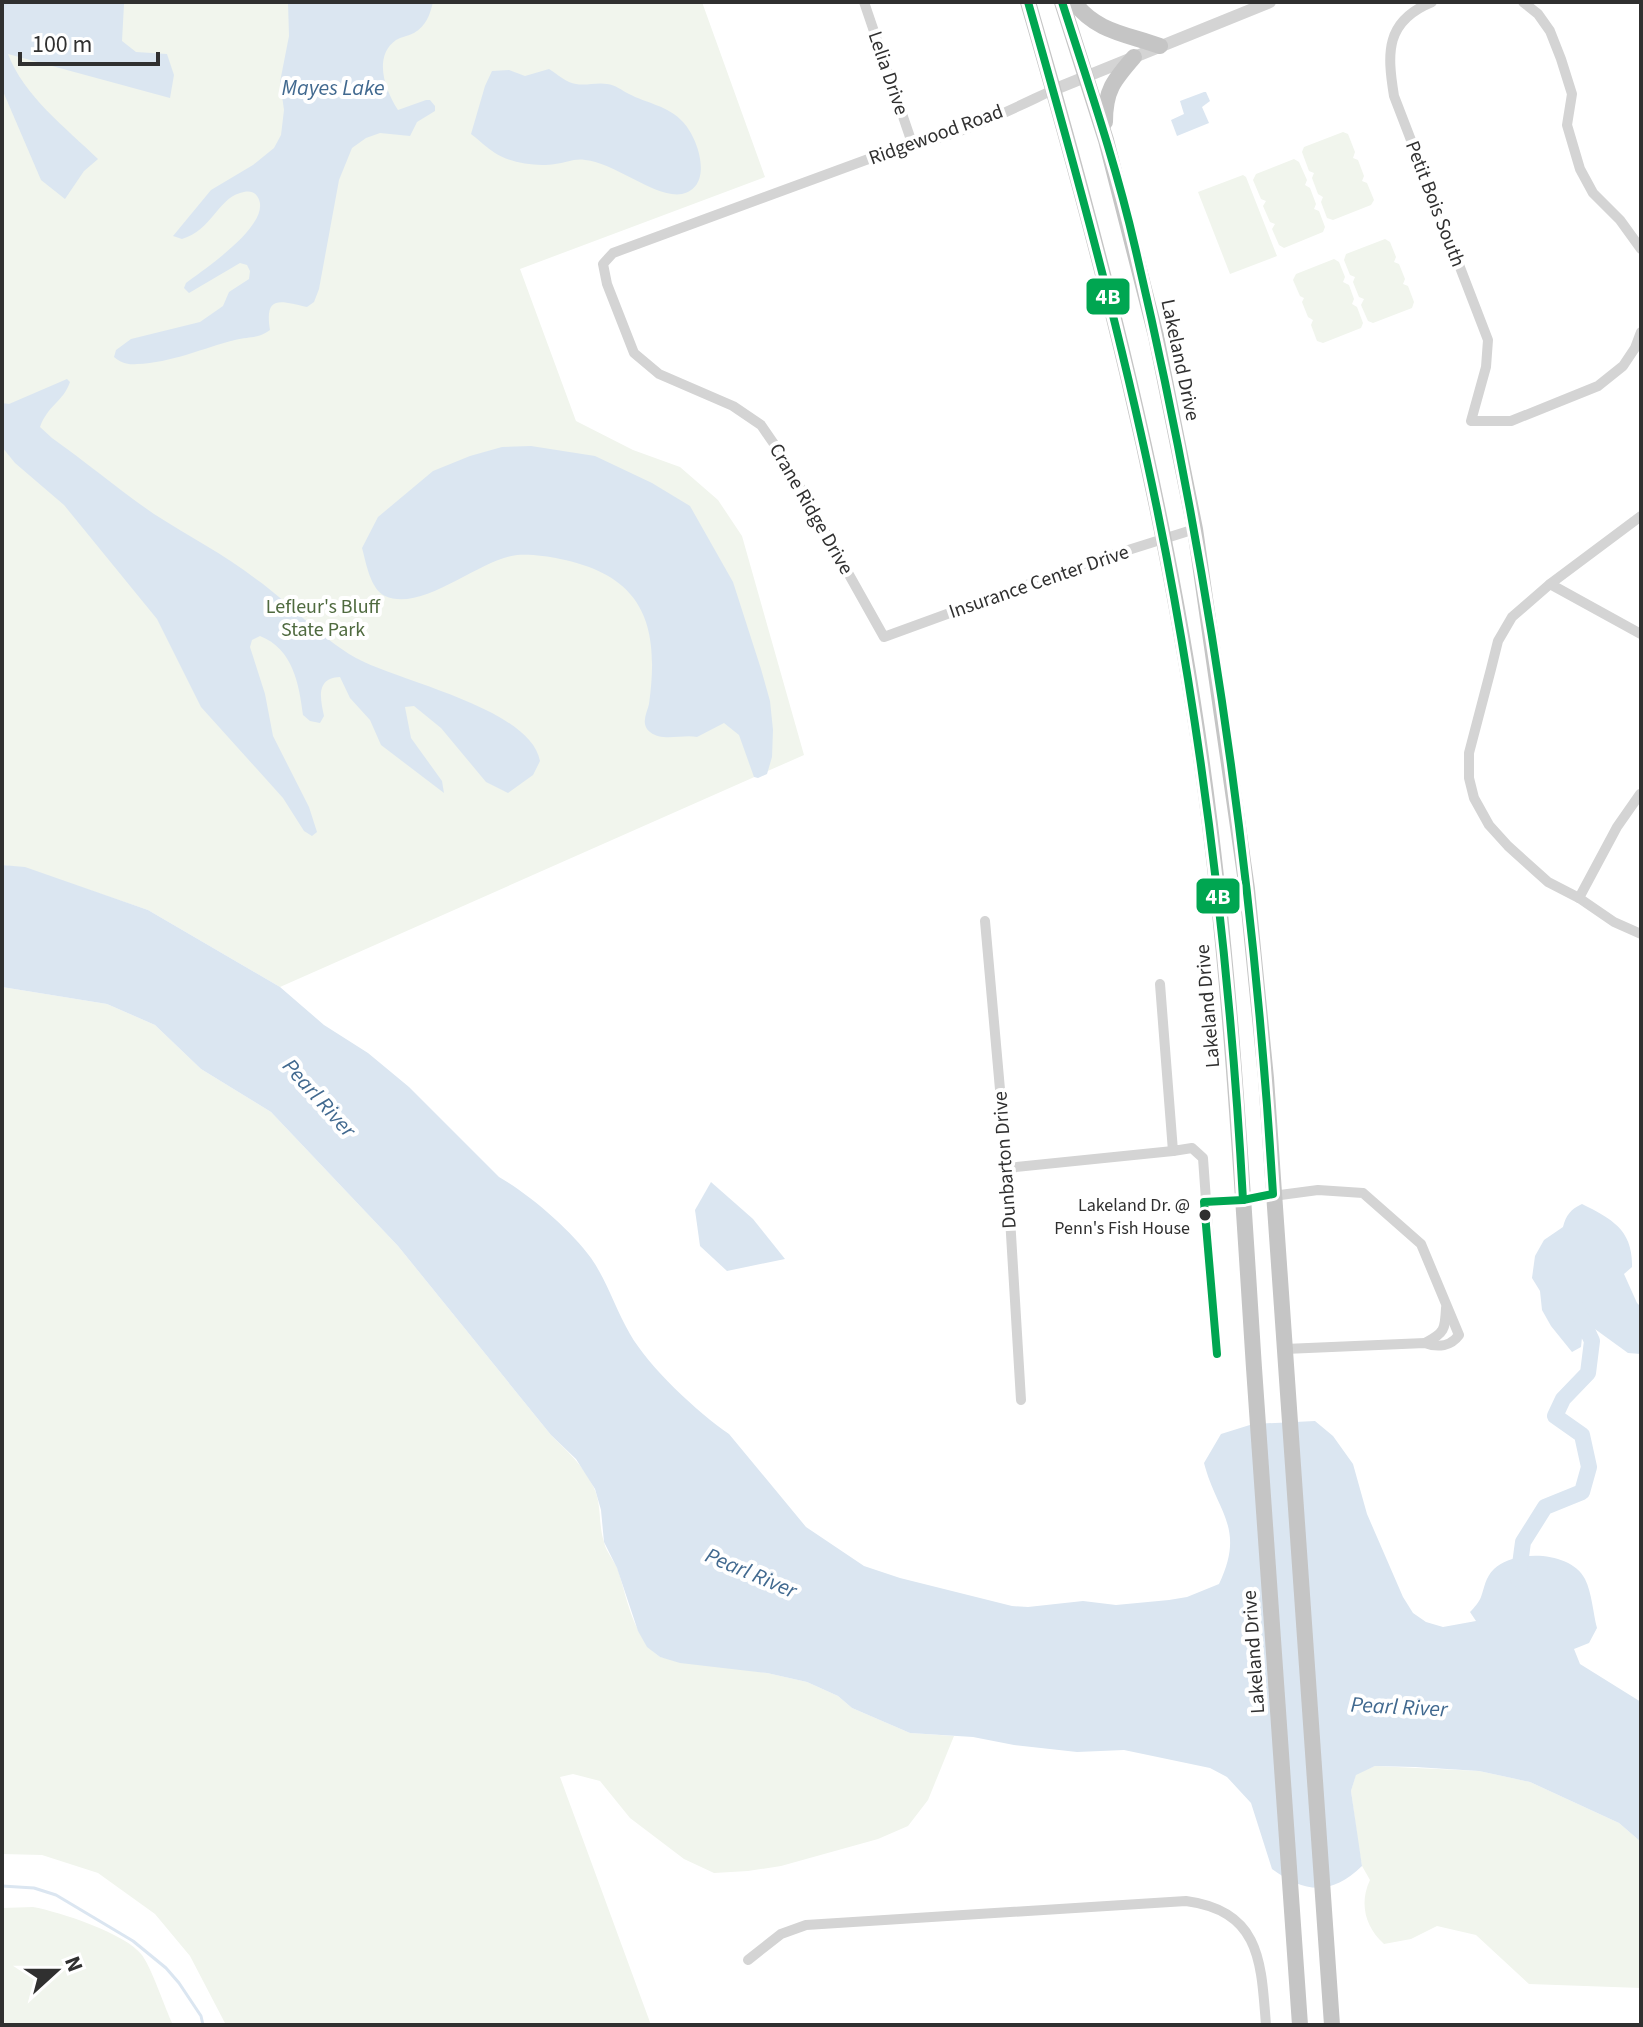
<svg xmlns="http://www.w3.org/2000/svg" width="1643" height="2027" viewBox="0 0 1643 2027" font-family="'Source Sans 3',sans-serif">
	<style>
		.green { fill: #f1f5ed }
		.water { fill: #dbe6f1 }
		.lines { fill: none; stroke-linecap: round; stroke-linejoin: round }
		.stream { stroke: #dbe6f1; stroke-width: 3 }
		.river { stroke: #dbe6f1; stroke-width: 16 }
		.minor { stroke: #d4d4d4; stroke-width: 10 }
		.tertiary { stroke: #d4d4d4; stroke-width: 12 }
		.trunk { stroke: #c5c5c5; stroke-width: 16 }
		.bus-1-casing { stroke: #fff; stroke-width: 14 }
		.bus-1 { stroke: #00a651; stroke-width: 8 }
		.bus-dot { fill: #303030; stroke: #fff; stroke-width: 3 }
		.labels { text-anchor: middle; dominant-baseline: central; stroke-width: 8; stroke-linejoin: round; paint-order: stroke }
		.bus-label { font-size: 18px; fill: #303030; stroke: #fff; text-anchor: end }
		.street-label { font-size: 20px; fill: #303030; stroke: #fff }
		.park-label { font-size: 20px; fill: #4f6a3f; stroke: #fff }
		.water-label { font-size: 22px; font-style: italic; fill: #41698f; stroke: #fff }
		.line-badge { stroke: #fff; stroke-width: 3 }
		.badge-label { font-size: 22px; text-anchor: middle; font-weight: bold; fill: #fff }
	</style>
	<rect width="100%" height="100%" fill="#fff"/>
	<!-- green -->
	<g class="green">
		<polygon points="2,2 702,2 765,177 520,269 576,421 633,450 680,467 718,500 742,536 804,755 280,987 148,910 25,868 2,865"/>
		<polygon points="1343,132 1348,134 1355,152 1353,158 1358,160 1364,176 1362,181 1367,183 1374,200 1371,205 1333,220 1327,218 1321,202 1323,197 1318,194 1312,178 1314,173 1309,171 1302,152 1304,147"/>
		<polygon points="1294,159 1299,162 1307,180 1305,185 1310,188 1316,204 1314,209 1319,211 1325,227 1323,232 1284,248 1279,245 1272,229 1275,224 1270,222 1263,206 1266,201 1261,199 1253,180 1256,174"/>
		<polygon points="1243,175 1246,177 1277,256 1230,274 1198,192"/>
		<polygon points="1385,239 1390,242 1396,257 1394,262 1399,264 1405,279 1403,284 1408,286 1414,302 1412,308 1373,323 1368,321 1361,305 1364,299 1359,297 1353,282 1355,277 1350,275 1344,260 1346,254"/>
		<polygon points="1334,259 1339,262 1345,277 1343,282 1349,285 1354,299 1352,304 1357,307 1363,323 1361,328 1323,343 1317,341 1311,325 1313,320 1308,317 1302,302 1304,298 1300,296 1293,280 1296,274"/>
		<path d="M2,987L107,1004L155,1025L201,1069L271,1112L398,1246L551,1435C567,1451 584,1466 594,1488C602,1505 598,1524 604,1542C606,1552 614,1560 618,1570C628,1602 633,1636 660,1657L767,1673L807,1682L838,1696L852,1708L910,1733L954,1736L928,1800L908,1826L878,1839L781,1866L748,1871L714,1873L684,1859L630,1818L600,1781L573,1774L560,1777L651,2025H226L190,1956L155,1914L98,1873L42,1855L2,1854Z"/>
		<path d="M1375,1766L1479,1771L1530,1782L1619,1823L1641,1842V1988L1529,1984L1476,1935L1437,1926L1411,1939L1384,1944C1365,1927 1359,1903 1370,1880L1362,1866L1358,1843L1351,1791L1356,1774Z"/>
		<path d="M33,1907C60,1912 125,1933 142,1955C153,1971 164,2006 173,2025H2V1908Z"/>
	</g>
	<!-- water -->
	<g class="water">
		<path d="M2,2L124,4L122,41L136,52L167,54L174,75L170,98L8,54C24,96 66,128 98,159L84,171L65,199L41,180L2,89Z"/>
		<path d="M288,2H433C430,15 426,26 414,33C408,36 401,37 396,40C372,57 386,92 398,110L426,100H430L435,106V111L417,122L410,136L380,133L366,138L352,148L339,180L319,289L314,302L307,307C281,301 264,294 270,330C258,339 250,336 235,340C203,348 171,363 137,364C128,365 121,363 114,357L116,350L131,339L200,322L223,306L229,292L249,279L250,271L247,265L240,263L189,293L184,288L186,283C203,270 276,222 257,196C253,190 246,191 240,193C217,200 212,230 182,239L173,236L211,190L253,165L274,148L281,135L284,110L280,82L289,36Z"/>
		<path d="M549,69C557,74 567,83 576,84C586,86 597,82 607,84C616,85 621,90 629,94C646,103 669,106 683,122C699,139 714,187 682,194C656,199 616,163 585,160C575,158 565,163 555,164C537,167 510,163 495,153C487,148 479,140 471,134L485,86L492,71L509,70L525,76Z"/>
		<polygon points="1204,92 1206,92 1210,101 1202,107 1209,123 1177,136 1171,120 1184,114 1180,101"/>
		<path d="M67,379L70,382C63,402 48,405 40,427L52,438C86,462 119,490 154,514C188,536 224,554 256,579C290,603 319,637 356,658C400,682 530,708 540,761L533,775L508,793L486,782L441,728L414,706L405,707L411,738L442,781L444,793L381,745L370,720L350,698L340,677C316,678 320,698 324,716L320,723L310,721L303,715C299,684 293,649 260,636L252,640L250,647L265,694L273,736L309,807L317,832L312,836L304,831L283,798L201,707L157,619L64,505L15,463L2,447V403L9,404Z"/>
		<path d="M531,446L595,456L652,483L690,506L733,582L761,669L770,701L773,730L772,757L767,774L758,778L754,777L739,735L724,723L697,737C683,734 662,742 650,732C640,724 647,713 649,704C660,625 644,576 560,559C547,556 530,554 517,555C479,559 422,613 385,596C370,589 366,562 362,548L378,517L433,471L470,456L502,447Z"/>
		<path d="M2,865L25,867L148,910L280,987L324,1025L368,1053L409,1087L499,1177C529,1194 571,1230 591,1258C607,1281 616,1310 630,1334C648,1366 698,1413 729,1434L806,1527L864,1566L900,1578L1012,1606L1028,1607L1083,1601L1116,1605L1169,1600L1187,1597L1219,1584C1246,1527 1217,1513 1204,1463L1221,1434L1253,1424L1315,1421L1333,1436L1353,1464L1367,1514L1403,1597L1413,1613L1426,1622L1443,1627L1476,1621L1470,1612C1474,1608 1479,1602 1481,1597C1485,1586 1485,1578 1494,1569C1515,1549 1571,1551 1585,1579C1592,1593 1593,1613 1597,1628L1589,1643L1574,1649L1580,1664L1641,1702V1842L1619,1823L1530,1782L1479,1771L1415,1767L1375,1766L1356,1775L1351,1791L1362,1866C1331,1896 1305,1893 1272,1869L1251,1803L1227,1777L1210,1768L1124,1750L1077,1752L1014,1745L973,1737L910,1733L852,1708L838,1696L807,1682L767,1673L680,1663L660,1657L647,1647L638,1631L617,1568L604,1542L601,1510L595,1489L576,1459L551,1435L398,1246L271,1112L201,1069L155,1025L107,1004L2,987Z"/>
		<polygon points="711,1182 753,1219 785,1259 727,1271 700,1246 695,1210"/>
		<path d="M1582,1204C1612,1219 1633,1230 1632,1267L1624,1274L1637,1303L1641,1307V1354L1628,1353L1588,1324L1583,1328L1581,1347L1572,1352L1551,1326L1542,1310L1540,1291L1532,1278L1535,1256L1544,1240L1563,1227C1566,1215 1571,1209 1582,1204Z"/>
	</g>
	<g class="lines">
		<!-- stream -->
		<polyline class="stream" points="2,1886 34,1888 56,1895 133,1941 166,1968 179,1983 201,2016 203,2025"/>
		<!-- river -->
		<polyline class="river" points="1518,1579 1523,1542 1545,1507 1582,1492 1589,1467 1582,1435 1555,1416 1563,1399 1588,1373 1592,1341 1577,1309"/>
		<!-- minor -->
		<g class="minor">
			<polyline points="864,2 912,143"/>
			<path d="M1432,2C1385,21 1387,53 1394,96L1488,340L1486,367L1471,421H1511L1598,386L1623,366L1635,348L1641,332"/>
			<polyline points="1523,2 1538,14 1550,31 1561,59 1572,94 1567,125 1580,169 1593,193 1620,220 1641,249"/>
			<path d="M1053,90C1014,108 954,139 912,143L613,253L603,264L607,284L634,353L659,374L733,406L761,425L783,457L884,637L1087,563L1195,529"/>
			<polyline points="1641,516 1550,584 1512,617 1498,641 1491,669 1469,753 1469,778 1474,798 1489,825 1508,846 1548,882 1579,898 1614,922 1641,934"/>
			<polyline points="1550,584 1641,634"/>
			<polyline points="1579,898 1617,827 1640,794"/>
			<polyline points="985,921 1007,1168 1021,1400"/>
			<polyline points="1160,984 1173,1151 1192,1148 1203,1158 1217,1354"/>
			<polyline points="1007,1168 1173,1151"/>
			<path d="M1204,1202L1243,1200L1318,1190L1363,1193L1421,1244L1459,1335C1451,1346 1438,1348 1425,1343L1285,1349"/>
			<path d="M1425,1343C1445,1333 1445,1329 1446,1308"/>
			<path d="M748,1960L781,1934L806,1925L1186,1901C1261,1911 1261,1962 1266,2025"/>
		</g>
		<!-- tertiary -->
		<polyline class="tertiary" points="1053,90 1270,2"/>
		<!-- trunk -->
		<g class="trunk">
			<path d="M1028,2C1101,252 1166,505 1202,764C1230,964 1241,1166 1254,1368C1269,1587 1285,1806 1300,2025"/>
			<polyline points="1062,2 1106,140 1156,336 1195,529 1247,889 1266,1078 1332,2025"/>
			<path d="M1074,2C1096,32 1127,34 1160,46"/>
			<path d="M1105,122C1105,90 1114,80 1134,57"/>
		</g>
		<defs>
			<g id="bus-1">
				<path d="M1028,2C1084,198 1138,396 1174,597C1210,797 1232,998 1243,1200"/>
				<path d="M1062,2C1088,83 1116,164 1135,247C1208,557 1254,877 1273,1194L1243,1200L1204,1202L1217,1354"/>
			</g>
		</defs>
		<!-- bus-1 casing -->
		<use href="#bus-1" class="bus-1-casing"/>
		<!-- bus-1 -->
		<use href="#bus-1" class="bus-1"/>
	</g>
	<!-- markers -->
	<circle class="bus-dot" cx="1205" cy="1215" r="7"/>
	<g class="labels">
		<!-- bus labels -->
		<g class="bus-label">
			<text x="1190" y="1205">Lakeland Dr. @<tspan x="1190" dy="23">Penn's Fish House</tspan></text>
		</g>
		<!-- street labels -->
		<g class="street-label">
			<text transform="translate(888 73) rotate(71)">Lelia Drive</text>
			<text transform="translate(936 135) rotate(-20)">Ridgewood Road</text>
			<text transform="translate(1435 204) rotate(69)">Petit Bois South</text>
			<text transform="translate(1180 360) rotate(78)">Lakeland Drive</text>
			<text transform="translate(811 509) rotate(60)">Crane Ridge Drive</text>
			<text transform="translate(1039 582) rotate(-19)">Insurance Center Drive</text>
			<text transform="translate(1208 1006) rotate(-95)">Lakeland Drive</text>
			<text transform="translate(1005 1160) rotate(-94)">Dunbarton Drive</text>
			<text transform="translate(1254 1652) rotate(-94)">Lakeland Drive</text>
		</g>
		<!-- park labels -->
		<g class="park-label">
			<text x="323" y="607">Lefleur's Bluff<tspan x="323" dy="23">State Park</tspan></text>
		</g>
		<!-- water labels -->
		<g class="water-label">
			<text x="333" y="88">Mayes Lake</text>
			<text transform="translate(319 1098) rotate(48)">Pearl River</text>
			<text transform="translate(751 1573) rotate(23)">Pearl River</text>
			<text transform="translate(1399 1707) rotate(3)">Pearl River</text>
		</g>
	</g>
	<g class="line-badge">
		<rect x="1085" y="277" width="46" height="39" rx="8" fill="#00a651"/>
		<rect x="1195" y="877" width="46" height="38" rx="8" fill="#00a651"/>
	</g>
	<g class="badge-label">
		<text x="1108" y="304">4B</text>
		<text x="1218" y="904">4B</text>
	</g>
	<!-- border -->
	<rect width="1643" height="2027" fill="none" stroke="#303030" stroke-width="8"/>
	<!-- north arrow -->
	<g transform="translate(56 1971) rotate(69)" stroke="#ffffff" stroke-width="6" paint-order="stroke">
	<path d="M0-6L14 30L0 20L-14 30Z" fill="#303030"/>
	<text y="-12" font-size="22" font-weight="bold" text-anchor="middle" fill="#303030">N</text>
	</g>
	<!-- scale -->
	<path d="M20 52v12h138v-12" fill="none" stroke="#303030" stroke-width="4"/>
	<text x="32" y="52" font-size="24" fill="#303030" stroke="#ffffff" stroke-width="6" paint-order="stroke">100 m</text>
</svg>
